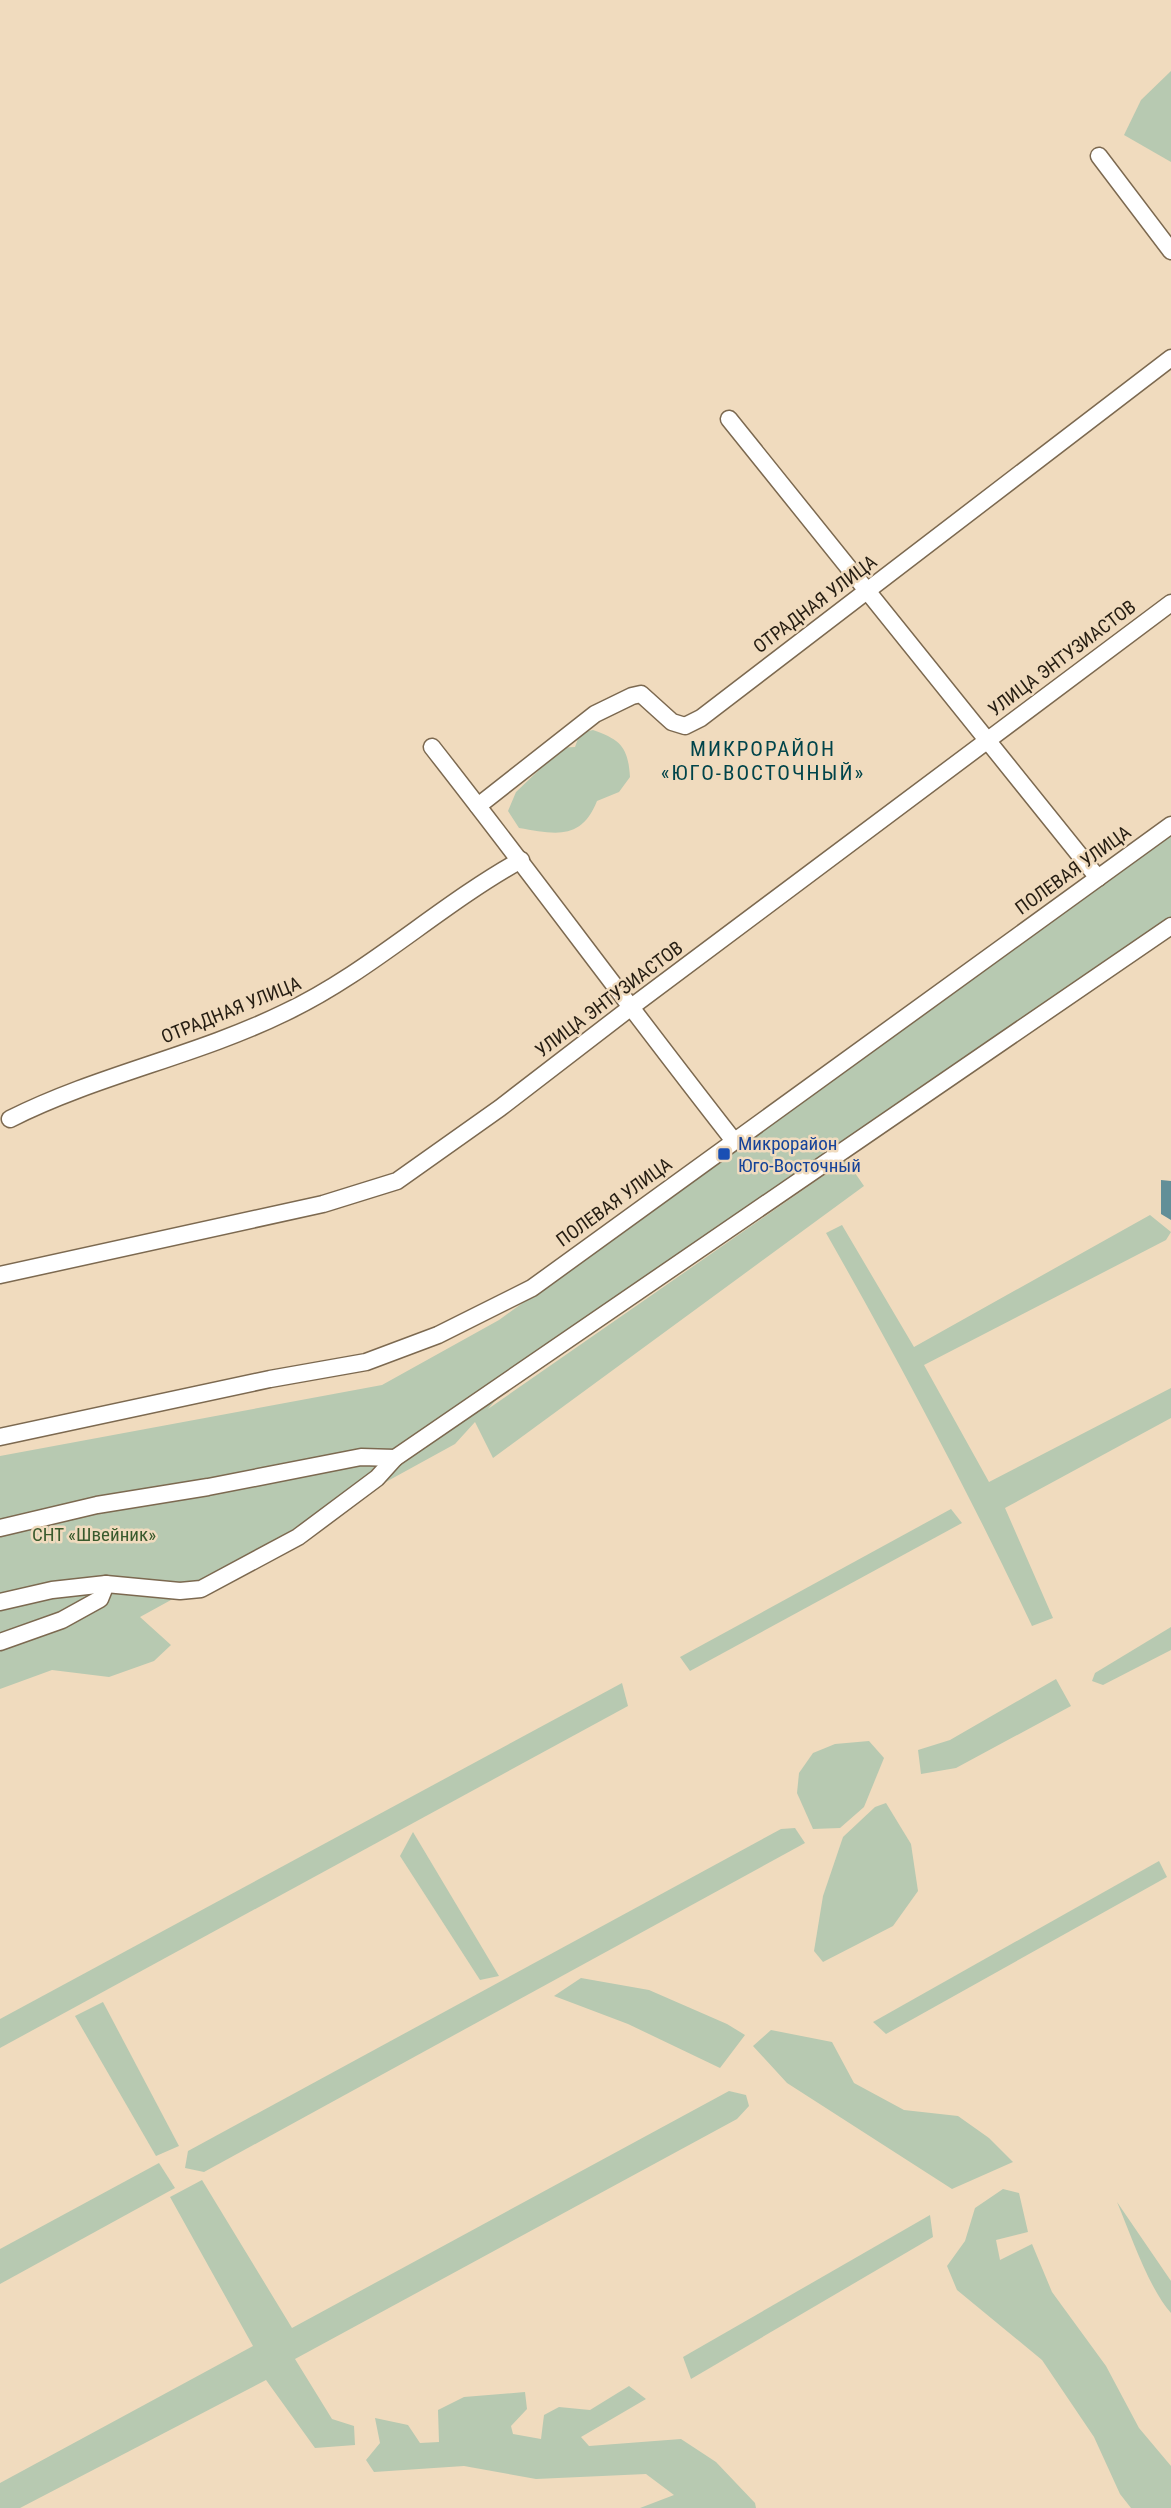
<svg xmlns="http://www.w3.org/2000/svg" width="1171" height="2508" viewBox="0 0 1171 2508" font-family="'Roboto Condensed',sans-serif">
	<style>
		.green { fill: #b7c9b1 }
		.water { fill: #628f98 }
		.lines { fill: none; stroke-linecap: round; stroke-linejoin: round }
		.minor-casing { stroke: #7c6950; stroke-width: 19 }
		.minor { stroke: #fff; stroke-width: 16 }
		.transit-dot { fill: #1a4fb4; stroke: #f0dbbe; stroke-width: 2.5 }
		.labels { text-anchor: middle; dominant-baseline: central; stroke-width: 5; stroke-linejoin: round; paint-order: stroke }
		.street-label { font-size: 19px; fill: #251d12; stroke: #f0dbbe }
		.transit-label { font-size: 19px; fill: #164399; stroke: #f0dbbe; text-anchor: start }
		.park-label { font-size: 19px; fill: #395a2d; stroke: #f0dbbe }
		.neighbourhood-label { font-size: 21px; letter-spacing: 2px; fill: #00444a; stroke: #f0dbbe }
	</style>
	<rect width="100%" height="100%" fill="#f0dbbe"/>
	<!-- green -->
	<g class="green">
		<polygon points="1171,71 1171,162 1124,135 1141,100"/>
		<path d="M593,730C621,740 628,747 630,777L619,792L597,801C581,841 555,834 519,828L508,811L516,792L539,770L555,748L575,747L580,733Z"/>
		<polygon points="1171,835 1171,925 514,1379 488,1409 846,1160 864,1186 493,1458 475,1422 455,1444 140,1617 171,1645 154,1661 109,1677 52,1670 0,1689 0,1456 382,1385 499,1320"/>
		<path d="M1150,1215L1171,1232L1166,1240L924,1365L989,1482L1171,1388V1418L1005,1508L1053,1618L1032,1626C968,1491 900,1363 826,1233L842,1225L914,1347Z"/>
		<polygon points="951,1509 962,1523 690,1671 680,1657"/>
		<polygon points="1171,1627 1171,1650 1103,1685 1092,1681 1095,1673"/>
		<polygon points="1056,1679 1071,1706 956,1768 921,1774 918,1750 950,1740"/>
		<polygon points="622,1683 628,1706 0,2048 0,2019"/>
		<polygon points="869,1741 884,1758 864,1807 840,1828 813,1829 797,1793 799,1773 813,1753 835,1744"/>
		<polygon points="886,1803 911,1844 918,1891 893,1926 823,1962 814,1951 823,1896 843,1837 875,1807"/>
		<polygon points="795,1828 805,1843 204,2172 185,2168 188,2151 781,1829"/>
		<polygon points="413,1832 499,1976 480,1980 400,1856"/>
		<polygon points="1159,1861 1167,1877 886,2034 873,2022"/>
		<polygon points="581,1978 649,1990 727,2024 745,2035 720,2068 628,2024 554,1996"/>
		<polygon points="103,2002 179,2146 156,2156 75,2016"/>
		<polygon points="771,2030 832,2042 854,2083 904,2110 958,2116 989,2138 1013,2162 952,2189 787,2083 753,2046"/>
		<polygon points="729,2091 746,2095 749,2106 737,2119 295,2359 332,2419 354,2426 355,2445 315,2448 266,2380 20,2508 0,2508 0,2483 253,2346 170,2197 202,2180 292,2328"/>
		<polygon points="159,2163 175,2188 0,2284 0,2249"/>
		<polygon points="1003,2189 1019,2193 1028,2232 996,2240 1000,2260 1032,2244 1052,2292 1106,2366 1139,2428 1171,2466 1171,2508 1131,2508 1120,2494 1094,2437 1042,2360 957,2290 947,2266 965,2241 975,2208"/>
		<path d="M1117,2202L1171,2281V2313C1148,2287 1131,2235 1117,2202Z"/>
		<polygon points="930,2215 933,2237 691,2379 683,2357"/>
		<polygon points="629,2386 646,2399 581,2437 589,2446 681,2439 716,2462 755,2503 756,2508 640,2508 674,2495 646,2474 536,2479 464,2466 374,2472 366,2460 380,2443 375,2418 408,2425 420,2443 439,2442 438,2410 464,2397 525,2392 527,2409 511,2426 513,2434 541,2439 544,2415 559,2407 590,2410"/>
	</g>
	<!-- water -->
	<polygon class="water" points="1161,1180 1171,1181 1171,1220 1161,1214"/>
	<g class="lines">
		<defs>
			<g id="minor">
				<polyline points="1099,156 1171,251"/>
				<polyline points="729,419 1098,878"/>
				<path d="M432,747C534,877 632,1011 734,1141"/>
				<polyline points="478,806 595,714 632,696 641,694 672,722 685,726 701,718 1171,358"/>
				<path d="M10,1119C97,1075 196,1056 284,1013C369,973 438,906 521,860"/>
				<polyline points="0,1275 323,1204 397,1181 500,1108 630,1008 1171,603"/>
				<polyline points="0,1437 270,1379 366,1362 438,1335 532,1288 1171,825"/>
				<polyline points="0,1528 97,1505 208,1487 361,1457 395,1458 1171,926"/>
				<polyline points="0,1602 52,1590 106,1584 180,1591 201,1589 298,1537 377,1478 395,1458"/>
				<polyline points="0,1642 62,1620 100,1599 106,1584"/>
			</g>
		</defs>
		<!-- minor casing -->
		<use href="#minor" class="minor-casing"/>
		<!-- minor -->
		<use href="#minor" class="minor"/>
	</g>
	<!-- markers -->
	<rect class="transit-dot" x="717" y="1147" width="14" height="14" rx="3.5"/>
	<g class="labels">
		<!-- street labels -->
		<g class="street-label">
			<text transform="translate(815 604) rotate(-37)">ОТРАДНАЯ УЛИЦА</text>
			<text transform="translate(1062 658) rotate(-37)">УЛИЦА ЭНТУЗИАСТОВ</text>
			<text transform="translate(1073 870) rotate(-36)">ПОЛЕВАЯ УЛИЦА</text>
			<text transform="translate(609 999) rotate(-37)">УЛИЦА ЭНТУЗИАСТОВ</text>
			<text transform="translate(231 1010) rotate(-22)">ОТРАДНАЯ УЛИЦА</text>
			<text transform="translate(614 1202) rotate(-36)">ПОЛЕВАЯ УЛИЦА</text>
		</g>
		<!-- transit labels -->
		<g class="transit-label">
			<text x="738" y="1143">Микрорайон<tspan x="738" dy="22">Юго-Восточный</tspan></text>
		</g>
		<!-- park labels -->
		<g class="park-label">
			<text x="94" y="1534">СНТ «Швейник»</text>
		</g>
		<!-- neighbourhood labels -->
		<g class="neighbourhood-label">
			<text x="763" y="749">МИКРОРАЙОН<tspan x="763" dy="24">«ЮГО-ВОСТОЧНЫЙ»</tspan></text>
		</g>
	</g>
</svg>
